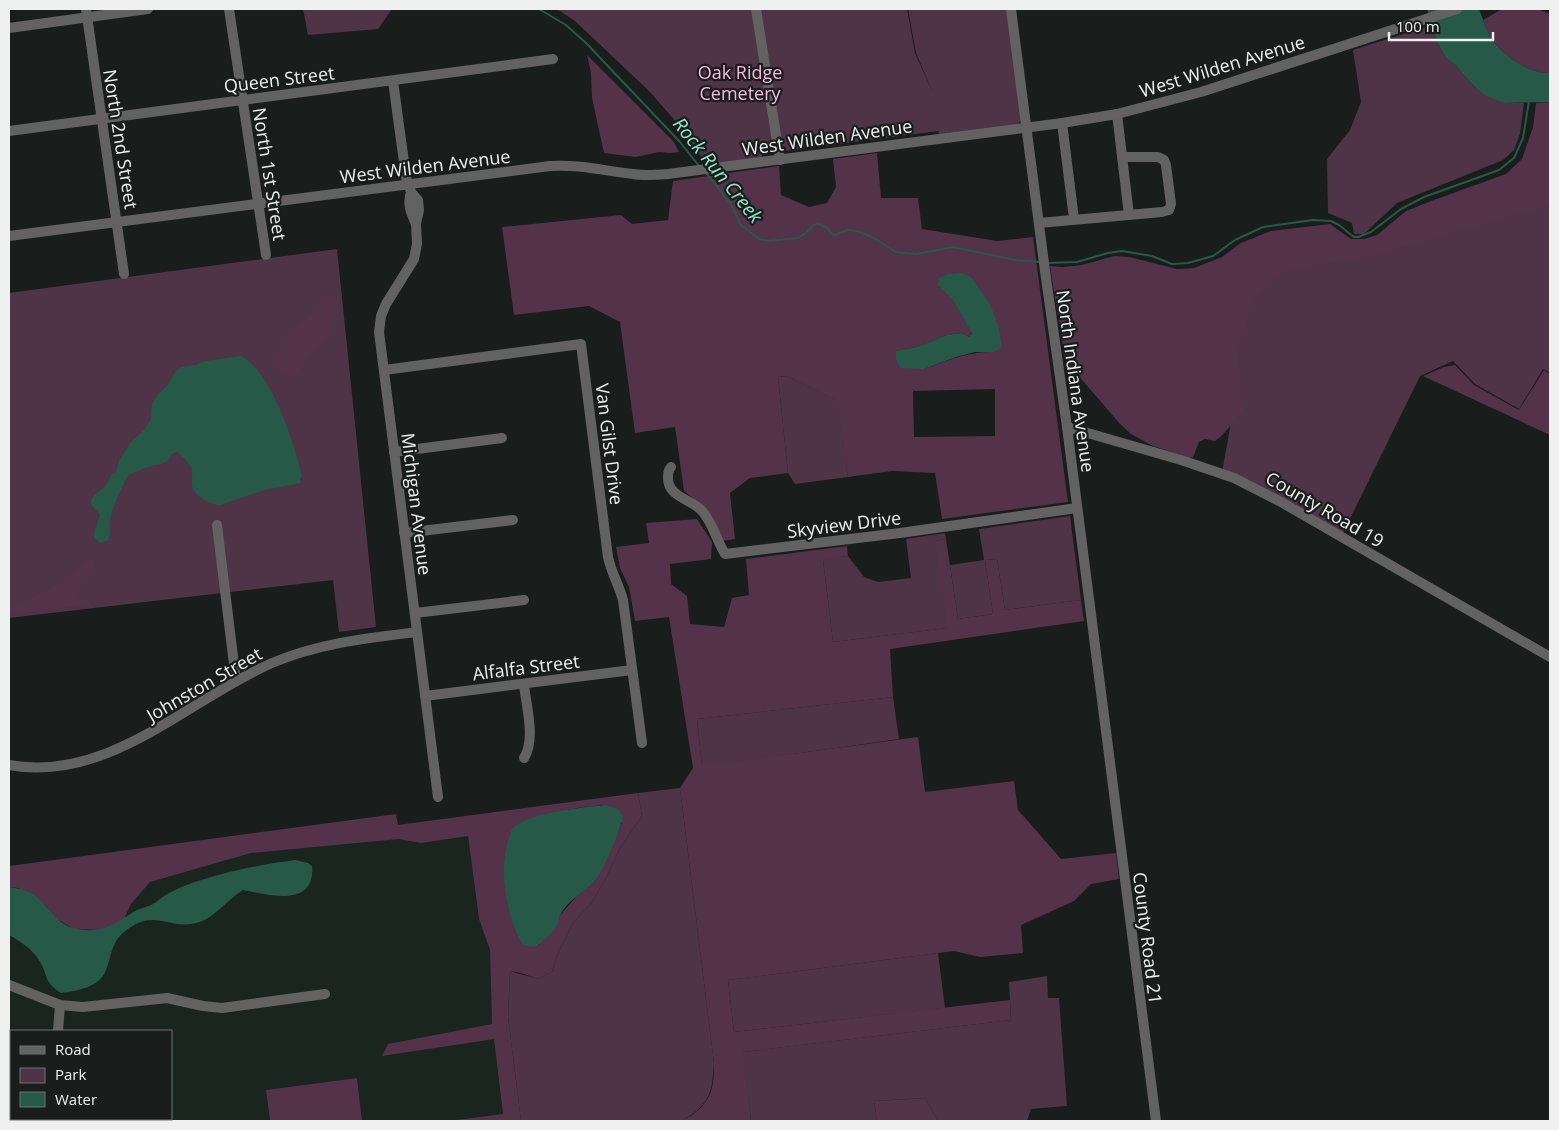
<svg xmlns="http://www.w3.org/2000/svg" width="1559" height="1130" viewBox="0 0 1559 1130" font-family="'Open Sans',sans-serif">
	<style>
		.built { fill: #1a2520; fill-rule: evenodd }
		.green { fill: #4f3346 }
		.forest { fill: #53324a; fill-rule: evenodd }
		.water { fill: #275949 }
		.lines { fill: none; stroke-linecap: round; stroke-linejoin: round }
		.stream { stroke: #275949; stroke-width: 2 }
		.minor { stroke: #636162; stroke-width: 10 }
		.labels { text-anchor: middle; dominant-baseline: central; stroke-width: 4.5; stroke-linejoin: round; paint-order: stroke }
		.street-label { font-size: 18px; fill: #eef1f0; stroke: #191d1b }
		.park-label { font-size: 18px; fill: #f7b9e4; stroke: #191d1b }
		.water-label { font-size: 19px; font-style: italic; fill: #92e5c8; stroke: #191d1b }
	</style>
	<rect width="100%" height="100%" fill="#191d1b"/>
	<!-- built -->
	<path class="built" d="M465,816L479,919L490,950L492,1024L504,1114L448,1121H362L357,1078L266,1090L270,1121H9V875ZM11,1031H171V1119H11Z"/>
	<!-- green -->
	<g class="green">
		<polygon points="303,9 392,9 378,29 308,35"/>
		<polygon points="557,9 907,9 915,53 933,93 916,53 908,9 1007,9 1022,119 1018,124 939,134 938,131 762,154 762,158 712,163 712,160 704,161 677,123 650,92 575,21"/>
		<polygon points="1432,25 1437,42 1446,58 1455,65 1475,87 1504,103 1524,103 1520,134 1514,150 1503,160 1397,203 1364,234 1354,234 1352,223 1328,213 1327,159 1350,130 1361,102 1353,50"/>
		<polygon points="1550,204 1550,373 1543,369 1519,409 1475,384 1453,361 1420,376 1341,537 1222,473 1234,405 1237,345 1248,305 1267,280 1292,267"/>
		<polygon points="337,249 376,627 339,632 333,580 9,618 9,293"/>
		<polygon points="787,376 838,401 848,477 795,484 788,473 778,377"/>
		<polygon points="1070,516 1081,600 1005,610 997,559 985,560 993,614 958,619 950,565 984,560 979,529"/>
		<polygon points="945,533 946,539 936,541 948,628 833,642 823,559 848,556 864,577 878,582 911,578 906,539"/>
		<polygon points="893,697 899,739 702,767 697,719"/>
		<path d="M680,788L714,1063C712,1094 710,1104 682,1121H521L508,1017L510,971L538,979L552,972L557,955L573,923L592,902L606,878L620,848L642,816L638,793Z"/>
		<polygon points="938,953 945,1008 734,1032 728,980"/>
		<polygon points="1047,976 1048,998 1059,998 1067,1106 1031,1109 1027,1121 938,1121 925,1098 874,1101 877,1121 751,1121 742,1052 1011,1020 1009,982"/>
	</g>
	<!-- forest -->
	<g class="forest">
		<path d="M1502,9H1538L1550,14V73C1530,74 1505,57 1493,41C1489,35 1486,27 1483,20Z"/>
		<polygon points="587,55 674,142 679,152 670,153 659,152 636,157 604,153 592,98 591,73"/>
		<path d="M1550,102V206L1377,255L1293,269L1270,281L1251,306L1240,346L1236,387L1246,403L1244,411C1232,421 1228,432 1215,441L1205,439L1199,442L1193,457L1190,458L1153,446L1131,434L1120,424L1065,360L1050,266L1063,267L1082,265L1114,256L1129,257L1177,269L1194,268L1222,257L1241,243L1271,231L1330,224L1351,239H1364L1377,235L1406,211L1431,201L1506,174L1522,159L1533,127L1536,103Z"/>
		<path d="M877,153L881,198H918L922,229L997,241L1033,237L1068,502L942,519L935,473L892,471L848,477L837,401L787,376L778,377L788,473L750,478L730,493L735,539L722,541L708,510L684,491L675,427L635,433L620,322L589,306L514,315L502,227L621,215L632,224L668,220L673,181L779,166L781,195L809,207L827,203L836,187L833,159ZM952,299L993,352C965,352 950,360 924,369L897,351L917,347L947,335L962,333L969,337L972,332ZM995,389V436L914,437L913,391Z"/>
		<path d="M330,289L334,315L332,334C323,341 316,349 309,358C303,366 301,372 293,378L282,375L274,367L276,355L287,330L311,315Z"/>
		<polygon points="1455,365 1474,385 1519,410 1544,370 1550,374 1550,435 1423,376 1444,367"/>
		<path d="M697,519L712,542L711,559L670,564L671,584L687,596L690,624L724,627L732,598L749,595L746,559L847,546L848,556L823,560L833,642L947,628L935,541L946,539L958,619L993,614L985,560L997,559L1005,610L1081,600L1084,621L890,649L893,697L697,719L702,766L918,737L925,792L1014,781L1018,810L1061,859L1116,853L1119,879L1091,884L1074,901L1021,925L1023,953L980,957L954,951L728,980L734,1032L1010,1000L1011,1020L743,1052L751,1121H678C693,1119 710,1101 712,1087C714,1079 714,1071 714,1063L680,788L693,768L669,617L635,621L629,587L620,568L616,547L649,543L646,523Z"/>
		<path d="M89,556L94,558C96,573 82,581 78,594L84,600L94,604L9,615V607C34,598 74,578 89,556Z"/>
		<path d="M638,793L642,816L620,848L606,878L592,902L573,923L557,955L552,972L538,979L521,973L510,971L508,1017L521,1121H448L503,1114L494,1039L382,1056L388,1044L492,1024L490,950L479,919L468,836L421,843L399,839L251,853L150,882L131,904L124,919L111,926L99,930L74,929L55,918L46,906L18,888L9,887V866L396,814L398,825ZM605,805L622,823L595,881L576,897L560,915L545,938L538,946L557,812L583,807Z"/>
		<polygon points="357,1078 362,1121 270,1121 266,1090"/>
		<polygon points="925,1098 938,1121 877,1121 874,1101"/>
	</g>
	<!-- water -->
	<g class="water">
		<path d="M1427,9H1479C1483,19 1487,32 1493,41C1505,57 1530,74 1550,73V102L1504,103L1486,96L1475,87L1455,65L1446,58L1437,42Z"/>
		<polygon points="961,273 971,277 990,304 999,328 1001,344 1000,349 993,352 975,352 956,357 924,369 900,368 896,359 896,351 917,347 947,335 962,333 969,337 972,333 952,299 938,285 939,278 948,274"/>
		<path d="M241,356C272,372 294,443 302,476L300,479L301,483L265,490L220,505C209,504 195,497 192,486C191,481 193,475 192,470C191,465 182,455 177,452L172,454L169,460L162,464L151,466L128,475C121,489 113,505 110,520C109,527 111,533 108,540L100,543L94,538V533L100,515L90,503C93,495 97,493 103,488C107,485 109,478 112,474L116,473L119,461L130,443L144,430L151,419L152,404L158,394L167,386L175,372L181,367L195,365L205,361Z"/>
		<path d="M605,805L618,809L623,816C622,827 602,874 594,882C583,893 567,901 560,915C558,918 559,923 557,926C556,929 541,944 538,945C534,948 528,946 523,945C506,918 498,869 509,838C510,835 511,830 513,828C527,813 585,807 605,805Z"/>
		<path d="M295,860L308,863L312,866C316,908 267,895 243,890C228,899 215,917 200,922C169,932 156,906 124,932C111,943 112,955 106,970C100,987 77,991 61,993C42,980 49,976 39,960C32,949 20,941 9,935V887C17,888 27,890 34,895C54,910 55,928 85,930C106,932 120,920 137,910C142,908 147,907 151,905C156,903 159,899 164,896C170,892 177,889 184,886C219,873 258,865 295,860Z"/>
	</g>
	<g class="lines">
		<!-- stream -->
		<g class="stream">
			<polyline points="539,9 566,25 586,43 680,142 699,166"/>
			<polyline points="706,173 731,204 741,225 759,239 769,241 798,238 806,233 813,225 819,224 827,228 832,234 835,235 848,230 857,231 872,237 896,252 916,254 953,247 1015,260 1040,262"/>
			<polyline points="1047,263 1077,262 1108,253 1122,251 1152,256 1172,264 1188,263 1213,256 1235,240 1263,227 1313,220 1331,221 1339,225 1354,237 1358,237 1371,232 1401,209 1424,197 1499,170 1514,158 1523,138 1529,101"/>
		</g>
		<!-- minor -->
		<g class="minor">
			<polyline points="86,9 124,274"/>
			<polyline points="229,9 266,255"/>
			<polyline points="756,9 780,160"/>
			<polyline points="1011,9 1045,271 1067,427 1156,1121"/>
			<polyline points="9,28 148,9"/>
			<polyline points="393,81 406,177 411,192 418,200 419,210 416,224 417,244 414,259 386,304 381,316 379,332 438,797"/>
			<polyline points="1117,114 1129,215"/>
			<polyline points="1062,123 1074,219"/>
			<polyline points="9,131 553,59"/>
			<path d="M411,192C407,205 411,213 416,224"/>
			<polyline points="1039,223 1162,212 1169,210 1171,204 1166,165 1164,160 1158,157 1122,157"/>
			<path d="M9,236L550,166C578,164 605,171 633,174C644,176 656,175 668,174L1062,123L1117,114L1201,92L1457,9"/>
			<path d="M384,370L581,344L608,557C611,572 619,585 623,600L642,743"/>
			<polyline points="1067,427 1181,460 1234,478 1281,502 1550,657"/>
			<polyline points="394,452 502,438"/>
			<path d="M671,467C668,471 668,473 668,478C668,498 693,499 703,512C713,524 717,541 725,554L900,533L1077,508"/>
			<polyline points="217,525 236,681"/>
			<polyline points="404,533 513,520"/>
			<polyline points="415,613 524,600"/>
			<path d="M524,684C526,706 536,739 524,758"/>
			<polyline points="425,696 632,670"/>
			<path d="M9,765C109,783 187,700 272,663C319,643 368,638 417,632"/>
			<polyline points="9,985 60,1005 83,1007 167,998 203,1006 222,1008 325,994"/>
			<polyline points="58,1031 60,1005"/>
			<polyline points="45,1119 46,1121"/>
		</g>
	</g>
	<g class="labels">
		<!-- street labels -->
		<g class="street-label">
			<text transform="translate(1222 66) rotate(-17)">West Wilden Avenue</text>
			<text transform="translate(279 79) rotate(-7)">Queen Street</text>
			<text transform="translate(827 137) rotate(-8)">West Wilden Avenue</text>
			<text transform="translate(121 139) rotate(81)">North 2nd Street</text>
			<text transform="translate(425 166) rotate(-7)">West Wilden Avenue</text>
			<text transform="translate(270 174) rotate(81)">North 1st Street</text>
			<text transform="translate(1076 381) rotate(82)">North Indiana Avenue</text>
			<text transform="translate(610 444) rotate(83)">Van Gilst Drive</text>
			<text transform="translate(417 504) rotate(83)">Michigan Avenue</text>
			<text transform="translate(1325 509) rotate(30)">County Road 19</text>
			<text transform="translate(844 524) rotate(-7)">Skyview Drive</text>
			<text transform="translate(526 667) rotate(-7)">Alfalfa Street</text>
			<text transform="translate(204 684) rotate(-30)">Johnston Street</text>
			<text transform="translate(1148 938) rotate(83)">County Road 21</text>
		</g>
		<!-- park labels -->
		<g class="park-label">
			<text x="740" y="72">Oak Ridge<tspan x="740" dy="21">Cemetery</tspan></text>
		</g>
		<!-- water labels -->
		<g class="water-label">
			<text transform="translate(718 170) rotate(51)">Rock Run Creek</text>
		</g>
	</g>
	<!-- border -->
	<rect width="1559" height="1130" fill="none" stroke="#eef1f0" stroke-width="20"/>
	<!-- legend -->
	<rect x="10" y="1030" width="162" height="90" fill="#191d1b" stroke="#6e7270"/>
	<rect x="20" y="1046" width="25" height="8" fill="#636162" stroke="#6e7270"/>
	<text x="55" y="1055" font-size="15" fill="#eef1f0">Road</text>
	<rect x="20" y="1068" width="25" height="15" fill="#4f3346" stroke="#6e7270"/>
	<text x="55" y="1080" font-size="15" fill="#eef1f0">Park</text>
	<rect x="20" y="1092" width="25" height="15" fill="#275949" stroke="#6e7270"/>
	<text x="55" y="1105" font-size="15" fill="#eef1f0">Water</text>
	<!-- scale -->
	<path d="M1389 32v8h104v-8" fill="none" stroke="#eef1f0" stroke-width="2.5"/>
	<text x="1396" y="32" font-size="15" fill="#eef1f0" stroke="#191d1b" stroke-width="4" paint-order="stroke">100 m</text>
</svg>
